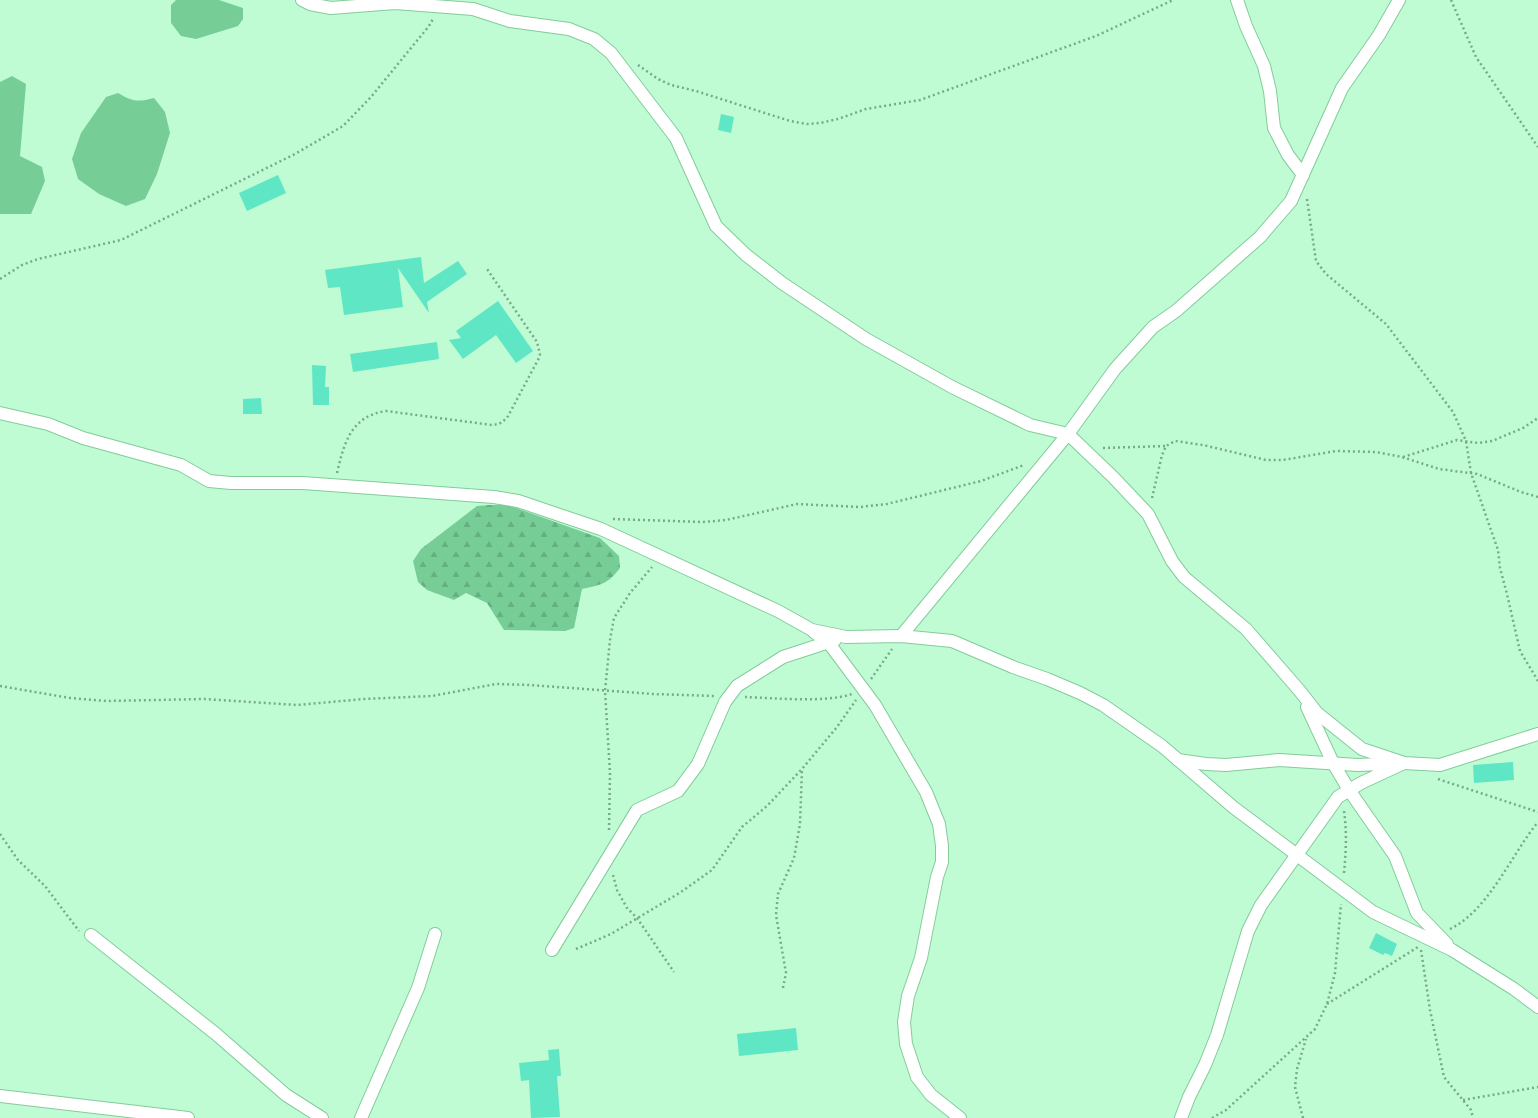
<svg xmlns="http://www.w3.org/2000/svg" width="1538" height="1118" viewBox="0 0 1538 1118" font-family="'PT Sans Narrow',sans-serif">
	<style>
		.grass { fill: #77cd96 }
		.forest { fill: url(#forest-firs) }
		.building { fill: #5ee6c5 }
		.lines { fill: none; stroke-linecap: round; stroke-linejoin: round }
		.street-casing { stroke: #82cc9b; stroke-width: 14 }
		.path { stroke: #78a989; stroke-width: 2.5; stroke-dasharray: 2 3; stroke-linecap: butt }
		.street { stroke: #fff; stroke-width: 12 }
	</style>
	<defs>
		<pattern id="forest-firs" width="22" height="20" patternUnits="userSpaceOnUse"><rect width="22" height="20" fill="#77cd96"/><path d="M5 1l3.5 6h-7zM16 11l3.5 6h-7z" fill="#65b081"/></pattern>
	</defs>
	<rect width="100%" height="100%" fill="#c0fcd3"/>
	<!-- grass -->
	<g class="grass">
		<polygon points="176,0 219,0 243,8 243,19 238,26 196,39 181,36 171,23 171,5"/>
		<polygon points="12,76 26,84 20,156 42,167 45,181 31,214 0,214 0,82"/>
		<path d="M118,93C133,102 138,102 154,98L165,112L170,133L157,174L145,199L126,206L99,194L78,179L72,159L81,133L106,97Z"/>
	</g>
	<!-- forest -->
	<path class="forest" d="M489,505H508L600,538L619,556L620,568C608,584 601,585 582,589L574,628L565,631L504,630L487,603L466,593L454,600L427,590L418,582L413,561L421,549L477,506Z"/>
	<!-- building -->
	<g class="building">
		<polygon points="721,114 734,117 731,133 718,130"/>
		<polygon points="278,175 286,193 247,211 239,193"/>
		<polygon points="421,257 424,283 458,261 467,274 427,302 429,313 398,268 403,307 344,315 340,287 328,288 325,270"/>
		<polygon points="498,301 533,351 516,363 496,335 463,359 449,340 461,338 456,331"/>
		<polygon points="437,342 439,359 353,372 350,354"/>
		<polygon points="312,365 326,366 325,387 329,387 329,405 313,405"/>
		<polygon points="261,398 262,414 243,414 243,399"/>
		<polygon points="1513,762 1514,780 1474,783 1473,765"/>
		<polygon points="1376,933 1397,944 1392,956 1385,953 1383,955 1369,948"/>
		<polygon points="796,1028 798,1050 739,1056 737,1034"/>
		<polygon points="559,1049 561,1076 557,1076 560,1117 531,1118 529,1080 521,1081 519,1063 549,1060 548,1050"/>
	</g>
	<g class="lines">
		<defs>
			<g id="street">
				<polyline points="302,0 310,4 331,8 395,3 473,9 510,21 569,29 594,39 611,53 676,138 716,226 746,255 782,283 866,339 952,387 1030,425 1068,434 1113,477 1148,514 1172,561 1184,577 1246,629 1299,690 1317,713 1362,749 1404,763 1440,765 1538,734"/>
				<polyline points="1237,0 1246,26 1264,66 1270,91 1274,128 1288,155 1303,175"/>
				<polyline points="0,413 48,424 83,438 181,465 209,481 231,483 303,483 494,497 518,501 601,529 778,611 812,630 846,637 901,636 952,641 1013,667 1047,679 1080,693 1103,705 1162,746 1233,807 1373,912 1452,950 1514,989 1538,1007"/>
				<polyline points="814,632 828,642 875,705 926,792 939,824 942,846 942,862 937,877 921,958 908,996 904,1022 906,1044 917,1077 931,1095 960,1118"/>
				<polyline points="901,636 1068,434 1115,369 1153,327 1176,311 1260,237 1291,201 1342,88 1379,35 1399,0"/>
				<polyline points="1307,707 1333,763 1349,790 1395,856 1417,913 1447,944"/>
				<polyline points="1178,760 1206,764 1226,765 1279,760 1358,765 1404,763 1361,783 1338,797 1261,905 1248,931 1217,1035 1205,1065 1189,1097 1181,1118"/>
				<polyline points="91,935 216,1034 286,1095 322,1118"/>
				<polyline points="552,950 637,810 678,791 698,764 725,702 737,686 783,657 835,640"/>
				<polyline points="0,1096 188,1118"/>
				<polyline points="361,1118 418,988 435,934"/>
			</g>
		</defs>
		<!-- street casing -->
		<use href="#street" class="street-casing"/>
		<!-- path -->
		<g class="path">
			<polyline points="1451,0 1476,57 1538,147"/>
			<polyline points="638,65 658,79 671,85 696,91 790,121 807,124 820,123 838,119 866,109 920,100 1096,36 1173,0"/>
			<polyline points="1307,199 1316,261 1326,274 1386,324 1453,412 1466,441 1471,473 1498,550 1500,568 1507,594 1520,651 1538,681"/>
			<polyline points="0,279 22,265 38,259 121,240 295,154 343,126 371,97 429,26 433,19"/>
			<polyline points="1103,448 1166,446"/>
			<polyline points="1403,457 1457,440 1478,443 1492,441 1523,428 1538,418"/>
			<path d="M337,473C344,443 351,416 386,411L492,425L499,424L507,418L539,358L540,354L537,342L487,269"/>
			<polyline points="1152,498 1162,455 1166,446 1175,441 1203,445 1266,460 1283,460 1336,451 1376,452 1402,457 1439,469 1477,474 1521,492 1538,497"/>
			<polyline points="613,519 703,522 726,520 797,504 860,507 887,504 981,481 1024,465"/>
			<polyline points="871,679 892,649"/>
			<polyline points="0,686 70,698 106,701 204,699 297,705 364,699 432,696 496,684 530,685 653,694 714,696"/>
			<path d="M745,697C775,698 825,703 852,694"/>
			<polyline points="1438,779 1538,812"/>
			<polyline points="609,830 610,773 605,691 610,640 614,618 630,593 652,567"/>
			<polyline points="0,834 18,860 45,886 79,931"/>
			<path d="M1344,873C1346,852 1347,832 1344,811"/>
			<polyline points="613,875 617,890 627,908 637,918 674,972"/>
			<path d="M1450,929C1489,910 1511,855 1538,822"/>
			<polyline points="576,949 611,934 681,892 712,870 742,827 767,806 802,769 837,727 856,700"/>
			<polyline points="1421,950 1430,1010 1444,1077 1471,1110 1473,1118"/>
			<polyline points="783,988 786,973 776,915 778,894 794,858 800,824 802,770"/>
			<polyline points="1327,1004 1418,947"/>
			<polyline points="1463,1100 1538,1087"/>
			<polyline points="1212,1118 1226,1110 1315,1029 1327,1004 1335,973 1341,904"/>
			<polyline points="1303,1118 1295,1087 1297,1069 1306,1039"/>
		</g>
		<!-- street -->
		<use href="#street" class="street"/>
	</g>
</svg>
